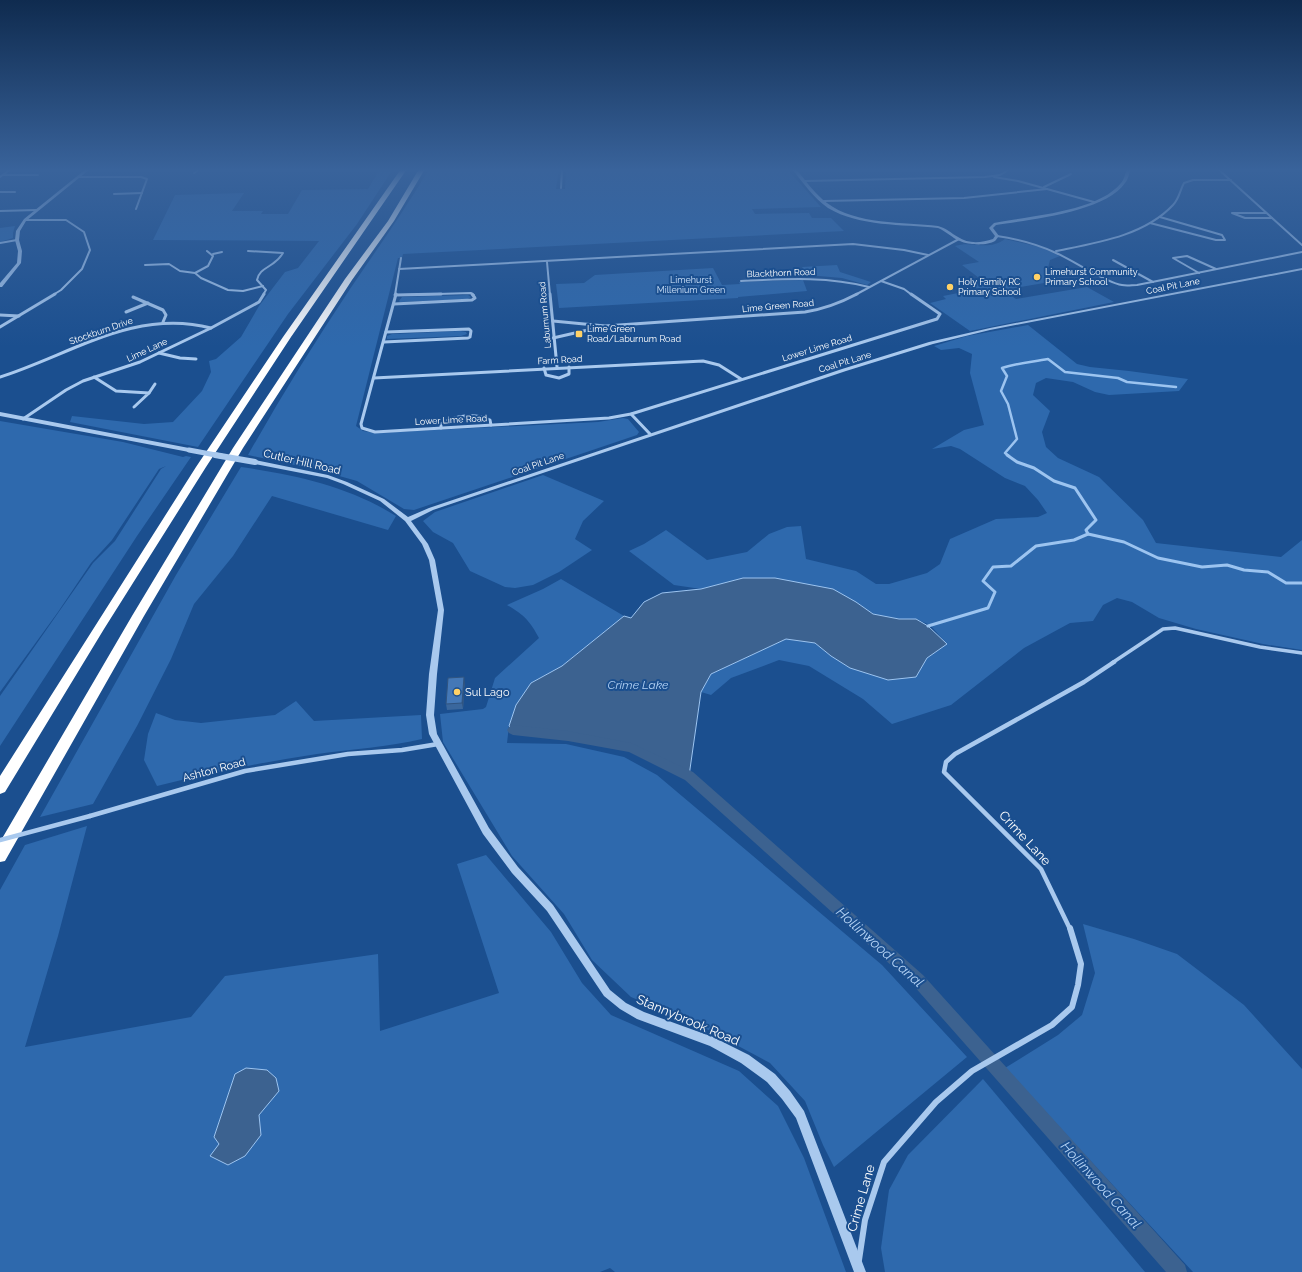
<svg xmlns="http://www.w3.org/2000/svg" width="1302" height="1272" viewBox="0 0 1302 1272" font-family="Raleway,sans-serif">
	<style>
		.green { fill: #2e69ad }
		.water { fill: #3c6290; stroke: #9cc4f0 }
		.lines { fill: none; stroke-linecap: round; stroke-linejoin: round }
		.stream-far1 { stroke: #9cc4f0; stroke-width: 2.5 }
		.stream { stroke: #9cc4f0; stroke-width: 3 }
		.canal { fill: #3c6290; fill-rule: evenodd }
		.minor-far4 { stroke: #a9c9ee; stroke-width: 2 }
		.minor-far3 { stroke: #a9c9ee; stroke-width: 3 }
		.minor-far2 { stroke: #a9c9ee; stroke-width: 3.5 }
		.minor-far1 { stroke: #a9c9ee; stroke-width: 4.5 }
		.minor { stroke: #a9c9ee; stroke-width: 6 }
		.tertiary { fill: #a9c9ee; fill-rule: evenodd }
		.motorway { fill: #fff; fill-rule: evenodd }
		.minor-bridge { stroke: #a9c9ee; stroke-width: 4.5 }
		.tertiary-bridge-far1 { stroke: #a9c9ee; stroke-width: 5 }
		.tertiary-bridge { stroke: #a9c9ee; stroke-width: 6 }
		.wall { fill: #3a679d }
		.shaded-wall { fill: #305480 }
		.building { fill: #4478b7; stroke: #305480 }
		.poi-dot { fill: #ffd166; stroke: #1b4f8f; stroke-width: 1.5 }
		.labels { text-anchor: middle; dominant-baseline: central; stroke-width: 4; stroke-linejoin: round; paint-order: stroke }
		.far-poi-label { font-size: 9px; fill: #fff; stroke: #1b4f8f; text-anchor: start }
		.far-street-label { font-size: 9px; fill: #fff; stroke: #1b4f8f }
		.far-park-label { font-size: 9px; fill: #cfe3fa; stroke: #1b4f8f }
		.street-label { font-size: 11px; fill: #fff; stroke: #1b4f8f }
		.poi-label { font-size: 11px; fill: #fff; stroke: #1b4f8f; text-anchor: start }
		.water-label { font-size: 12px; font-style: italic; fill: #b5d3f5; stroke: #1b4f8f }
		.near-street-label { font-size: 13px; fill: #fff; stroke: #1b4f8f }
		.near-water-label { font-size: 14px; font-style: italic; fill: #b5d3f5; stroke: #1b4f8f }
	</style>
	<rect width="100%" height="100%" fill="#1b4f8f"/>
	<!-- green -->
	<g class="green">
		<polygon points="380,169 393,169 357,224 288,314 198,447 70,422 72,416 144,424 173,422 202,391 211,372 209,361 216,359 241,337 259,306 285,272 298,268 319,241 153,240 175,195 244,193 232,211 263,211 261,214 288,214 302,190 368,189"/>
		<path d="M429,169H559L556,189H565L566,169H787L821,207L752,209L755,214L809,213L812,218H831L844,231L403,254L402,258H398L356,426L363,431L375,433L598,422L623,418L628,419L639,432L637,435L414,510L404,509L357,481L318,470L248,455C280,398 314,343 350,289C377,249 405,210 429,169Z"/>
		<polygon points="15,226 13,233 13,238 0,242 0,228"/>
		<path d="M1005,239L1040,247L1060,256L1050,260L1044,283L1003,290L1016,299L1087,287L1114,302L970,331L930,303L946,299L943,296L968,291L979,278L962,265L979,262L955,246C973,240 987,252 1005,239Z"/>
		<polygon points="837,265 840,272 871,282 867,285 842,278 807,275 802,267"/>
		<polygon points="713,268 722,285 740,284 739,282 803,280 807,291 738,297 738,298 559,308 556,284 584,283 595,275"/>
		<polygon points="468,295 471,297 468,299 400,302 399,301 402,297"/>
		<polygon points="1028,325 1077,364 1090,367 1129,371 1188,379 1179,391 1109,395 1095,392 1073,382 1046,378 1036,383 1033,395 1050,411 1042,432 1046,447 1058,458 1099,477 1143,520 1156,543 1281,557 1302,540 1302,650 1263,644 1196,629 1159,618 1132,602 1117,598 1103,605 1093,621 1070,623 1024,648 951,705 892,724 863,699 809,666 779,660 731,678 711,695 701,692 711,674 786,639 815,643 831,656 850,668 915,677 927,658 947,644 930,625 916,619 899,619 873,614 856,602 743,578 701,589 674,585 629,551 644,544 666,530 707,560 747,552 769,534 787,527 801,526 806,559 856,571 876,584 889,584 927,573 940,564 950,539 996,519 1038,517 1047,513 1038,500 1025,486 1005,478 960,449 951,446 932,449 964,430 984,425 970,373 972,354 959,348 941,350 934,346 967,336"/>
		<polygon points="460,331 466,332 467,334 461,336 387,339 387,336 392,334"/>
		<polygon points="0,421 123,442 183,457 186,456 191,457 137,536 0,746 0,696 93,563 115,541 161,469 166,466 159,469 112,540 91,563 58,612 0,692"/>
		<path d="M241,467C296,475 348,486 396,516L388,530L272,496L233,556L194,604L171,659L137,726L93,804L40,817L176,575Z"/>
		<polygon points="543,475 604,501 583,521 575,539 592,550 559,572 533,585 515,588 505,587 470,571 453,543 433,532 423,521 435,512"/>
		<path d="M561,579L624,616L562,666L531,683L509,726L507,743L566,744L624,757L657,775L882,965L967,1057L834,1167L823,1145L805,1101L770,1063L699,1025L631,997L592,960L564,914L512,856L443,742L440,714L483,709L486,707L495,678L539,638C530,621 524,615 507,605L543,589Z"/>
		<path d="M296,701L314,721L421,715L422,739C388,747 352,749 317,754C263,762 210,773 157,786L144,760L148,734L156,713L175,720L201,723L275,715Z"/>
		<polygon points="87,826 58,936 25,1047 191,1017 225,976 378,954 380,1031 499,993 457,864 486,855 551,932 582,983 611,1015 739,1071 778,1106 804,1158 846,1272 615,1272 610,1268 600,1272 0,1272 0,890 25,845"/>
		<polygon points="1083,924 1134,939 1177,954 1244,1005 1302,1069 1302,1272 1193,1272 1005,1068 1058,1035 1082,1015 1095,973"/>
		<polygon points="983,1079 1145,1272 885,1272 881,1248 889,1190 908,1155"/>
	</g>
	<!-- water -->
	<g class="water">
		<polygon points="743,578 775,578 833,589 856,602 873,614 899,619 916,619 928,626 947,644 927,658 916,677 888,680 850,668 831,656 815,643 786,639 711,674 701,692 689,776 631,748 568,736 513,730 509,726 516,705 531,683 562,666 624,616 631,618 644,602 662,593 701,589"/>
		<polygon points="246,1068 267,1070 276,1078 279,1091 259,1115 261,1135 245,1156 228,1165 210,1156 219,1144 214,1137 235,1074"/>
	</g>
	<g class="lines">
		<!-- stream-far1 -->
		<path class="stream-far1" d="M1009,456L1005,453L1017,439L1008,404L1001,391L1007,376L1002,368C1017,363 1032,362 1048,359L1065,372L1118,378L1127,382L1176,387"/>
		<!-- stream -->
		<g class="stream">
			<polyline points="1007,455 1017,462 1034,468 1054,481 1075,488 1096,520 1086,530 1088,534"/>
			<polyline points="928,626 988,608 995,592 983,581 993,567 1011,566 1036,546 1074,540 1088,534 1124,542 1158,558 1202,567 1227,565 1244,570 1268,572 1286,583 1302,583"/>
		</g>
		<!-- canal -->
		<polygon class="canal" points="513,725 568,731 631,743 693,772 923,975 1185,1265 1187,1272 1166,1272 913,985 685,780 629,752 568,741 513,735 509,733 507,730 509,727"/>
		<!-- minor-far4 -->
		<g class="minor-far4">
			<polyline points="1218,169 1302,245"/>
			<polyline points="194,173 200,169"/>
			<polyline points="3,175 38,175"/>
			<polyline points="0,177 11,169"/>
			<polyline points="79,177 141,177 147,179 136,209"/>
			<polyline points="994,177 1018,181 1094,202"/>
			<polyline points="804,181 985,177 1000,175 1010,169"/>
			<polyline points="1044,187 1071,174"/>
			<polyline points="561,188 562,169"/>
			<polyline points="0,192 15,192"/>
			<polyline points="114,194 142,193"/>
			<polyline points="824,201 964,198 1047,189"/>
			<polyline points="0,211 37,210"/>
			<polyline points="1266,213 1232,213 1245,218 1272,218"/>
			<polyline points="25,220 66,220 84,232 90,250 82,269 61,290 53,295"/>
			<polyline points="1150,223 1216,240 1225,240 1222,235 1160,217"/>
			<path d="M997,236C1017,239 1037,244 1056,253C1073,260 1106,283 1122,285C1127,286 1132,285 1137,285L1302,252"/>
			<polyline points="0,243 17,240"/>
			<path d="M248,251L283,253C281,256 279,259 276,261C269,268 259,269 257,280L266,290L263,295"/>
			<path d="M1056,251C1096,243 1144,236 1173,205C1179,199 1180,190 1184,183L1193,180H1231"/>
			<polyline points="213,254 222,252"/>
			<polyline points="1113,260 1153,282"/>
			<polyline points="547,262 550,295"/>
			<polyline points="145,265 169,264 180,271 195,273 201,278 228,290 243,291 263,286"/>
			<polyline points="399,269 853,244 904,250 928,255"/>
			<polyline points="195,273 208,266 213,256 207,251"/>
			<polyline points="1199,273 1173,258 1187,256 1216,269"/>
			<path d="M741,281C785,279 826,276 869,287"/>
			<polyline points="881,281 904,289 912,295"/>
			<polyline points="395,295 401,258"/>
			<polyline points="403,295 471,293 474,295"/>
			<polyline points="855,295 959,239"/>
		</g>
		<!-- minor-far3 -->
		<g class="minor-far3">
			<polyline points="396,294 361,424 362,428 375,432 609,418 631,414 937,319 940,314 911,294"/>
			<polyline points="550,294 557,367"/>
			<polyline points="395,295 441,294"/>
			<polyline points="133,297 163,310 166,315 163,322"/>
			<polyline points="394,304 472,300 475,298 472,294"/>
			<polyline points="126,312 148,303"/>
			<polyline points="0,315 19,316"/>
			<path d="M553,321L605,326L805,312C824,309 840,303 857,294"/>
			<polyline points="0,327 55,294"/>
			<polyline points="553,338 601,327"/>
			<polyline points="384,342 468,338 470,337 471,331 469,329 386,332"/>
			<polyline points="159,353 180,358 196,359"/>
			<polyline points="544,368 546,375 559,378 569,374 569,367"/>
			<path d="M0,377C70,355 134,308 211,328"/>
			<polyline points="94,377 116,391 149,393 134,407"/>
			<polyline points="374,378 703,361 719,365 741,379"/>
			<polyline points="149,393 155,384"/>
			<polyline points="631,414 650,434"/>
			<polyline points="23,419 66,390 83,381 140,362 211,328 259,302 264,294"/>
			<path d="M441,428V424C455,415 475,413 490,420L491,425"/>
		</g>
		<!-- minor-far2 -->
		<polyline class="minor-far2" points="1112,663 1163,629 1175,628 1260,647 1302,653"/>
		<!-- minor-far1 -->
		<g class="minor-far1">
			<polyline points="90,816 245,771 348,754 402,750 438,744"/>
			<polyline points="1070,929 1041,869 944,772 946,762 955,754 1084,682 1114,662"/>
		</g>
		<!-- minor -->
		<polyline class="minor" points="859,1260 865,1220 884,1162 936,1102 972,1071 1052,1025 1072,1007 1078,985 1081,964 1070,928"/>
		<!-- tertiary -->
		<g class="tertiary">
			<polygon points="86,169 90,169 26,221 20,231 19,240 22,251 21,263 2,287 0,287 0,283 17,263 18,251 15,240 16,231 24,219"/>
			<path d="M792,169H796C806,181 815,194 827,203C856,225 904,222 938,226C946,228 951,233 958,237C968,244 981,243 993,239L995,236L989,228L994,223C1028,216 1098,212 1121,183C1124,180 1125,174 1127,169H1131C1129,174 1128,180 1125,183C1106,212 1028,220 996,225L993,228L999,236C998,237 996,240 995,241C987,246 968,245 960,241C952,238 946,231 938,228C902,224 860,227 828,208C814,198 803,183 792,169Z"/>
			<polygon points="1302,268 1302,270 990,330 933,344 846,371 433,510 411,521 428,544 435,560 444,610 437,674 434,715 437,734 489,828 518,867 553,905 610,990 626,1003 644,1012 713,1037 749,1055 775,1074 790,1091 804,1111 866,1272 854,1272 796,1118 782,1099 767,1082 741,1063 710,1046 637,1019 620,1009 604,996 547,911 512,873 483,834 429,734 426,715 429,674 438,610 429,560 422,544 405,521 380,501 343,484 327,478 255,464 252,462 255,460 328,475 347,482 384,499 408,517 429,508 842,369 929,342 990,328"/>
			<polygon points="0,412 189,448 192,450 189,452 0,416"/>
		</g>
		<!-- motorway -->
		<g class="motorway">
			<polygon points="401,169 407,169 291,337 206,467 104,629 5,792 0,794 0,776 196,467 283,337"/>
			<polygon points="419,169 425,169 394,221 352,280 243,448 144,616 5,861 0,862 0,842 132,616 233,448 345,279 388,221"/>
		</g>
		<!-- minor-bridge -->
		<polyline class="minor-bridge" points="0,840 90,816"/>
		<!-- tertiary-bridge-far1 -->
		<polyline class="tertiary-bridge-far1" points="189,450 221,456"/>
		<!-- tertiary-bridge -->
		<polyline class="tertiary-bridge" points="215,455 255,462"/>
	</g>
	<!-- wall -->
	<polygon class="wall" points="465,683 463,709 447,710 446,704"/>
	<!-- shaded-wall -->
	<polygon class="shaded-wall" points="464,677 465,683 463,709 462,703"/>
	<!-- building -->
	<polygon class="building" points="464,677 462,703 446,704 448,678"/>
	<!-- sky -->
	<linearGradient id="sky" x2="0" y2="1"><stop stop-color="#0f2b4f"/><stop offset="0.49" stop-color="#39639b"/><stop offset="1" stop-color="#39639b" stop-opacity="0"/></linearGradient>
	<rect width="1302" height="347" fill="url(#sky)"/>
	<!-- markers -->
	<g class="poi-dot">
		<circle cx="1037" cy="277" r="4"/>
		<circle cx="950" cy="287" r="4"/>
		<rect x="575" y="330" width="8" height="8" rx="2"/>
		<circle cx="457" cy="692" r="4"/>
	</g>
	<g class="labels">
		<!-- far-poi labels -->
		<g class="far-poi-label">
			<text x="1045" y="272">Limehurst Community<tspan x="1045" dy="10">Primary School</tspan></text>
			<text x="958" y="282">Holy Family RC<tspan x="958" dy="10">Primary School</tspan></text>
			<text x="587" y="329">Lime Green<tspan x="587" dy="10">Road/Laburnum Road</tspan></text>
		</g>
		<!-- far-street labels -->
		<g class="far-street-label">
			<text transform="translate(781 273) rotate(-2)">Blackthorn Road</text>
			<text transform="translate(1173 286) rotate(-11)">Coal Pit Lane</text>
			<text transform="translate(778 306) rotate(-5)">Lime Green Road</text>
			<text transform="translate(545 315) rotate(-95)">Laburnum Road</text>
			<text transform="translate(101 331) rotate(-19)">Stockburn Drive</text>
			<text transform="translate(817 348) rotate(-17)">Lower Lime Road</text>
			<text transform="translate(147 350) rotate(-25)">Lime Lane</text>
			<text transform="translate(560 360) rotate(-3)">Farm Road</text>
			<text transform="translate(845 362) rotate(-17)">Coal Pit Lane</text>
			<text transform="translate(451 420) rotate(-3)">Lower Lime Road</text>
			<text transform="translate(538 464) rotate(-19)">Coal Pit Lane</text>
		</g>
		<!-- far-park labels -->
		<g class="far-park-label">
			<text x="691" y="280">Limehurst<tspan x="691" dy="10">Millenium Green</tspan></text>
		</g>
		<!-- street labels -->
		<g class="street-label">
			<text transform="translate(302 462) rotate(13)">Cutler Hill Road</text>
			<text transform="translate(214 770) rotate(-15)">Ashton Road</text>
		</g>
		<!-- poi labels -->
		<g class="poi-label">
			<text x="465" y="692">Sul Lago</text>
		</g>
		<!-- water labels -->
		<g class="water-label">
			<text x="638" y="685">Crime Lake</text>
		</g>
		<!-- near-street labels -->
		<g class="near-street-label">
			<text transform="translate(1025 838) rotate(47)">Crime Lane</text>
			<text transform="translate(688 1020) rotate(23)">Stannybrook Road</text>
			<text transform="translate(861 1198) rotate(-74)">Crime Lane</text>
		</g>
		<!-- near-water labels -->
		<g class="near-water-label">
			<text transform="translate(880 947) rotate(42)">Hollinwood Canal</text>
			<text transform="translate(1101 1185) rotate(48)">Hollinwood Canal</text>
		</g>
	</g>
</svg>
